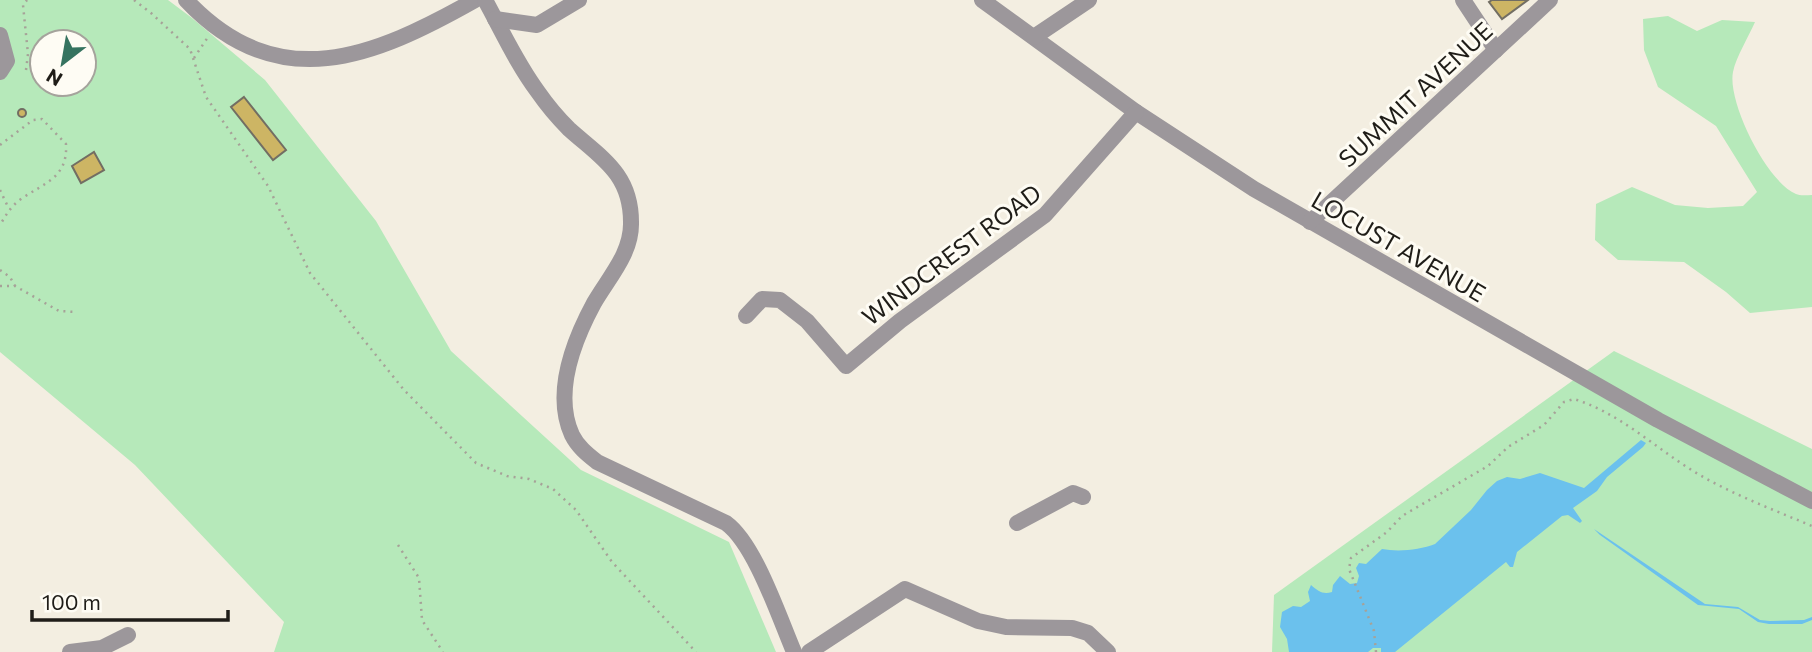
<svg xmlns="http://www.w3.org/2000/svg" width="1812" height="652" viewBox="0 0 1812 652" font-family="Commissioner,sans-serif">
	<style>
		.green { fill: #b6e9ba; fill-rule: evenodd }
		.water { fill: #6bc1ed }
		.building { fill: #cdb564; stroke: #726e63; stroke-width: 2 }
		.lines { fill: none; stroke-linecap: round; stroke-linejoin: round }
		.path { stroke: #a6a298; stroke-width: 2.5; stroke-dasharray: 2 5; stroke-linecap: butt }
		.minor { stroke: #9c979b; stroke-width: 16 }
		.labels { text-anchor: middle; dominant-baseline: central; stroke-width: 6; stroke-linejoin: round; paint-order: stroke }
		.street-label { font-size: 24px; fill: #1f1d18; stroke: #fefcf4 }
	</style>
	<rect width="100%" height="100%" fill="#f3eee1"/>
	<!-- green -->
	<g class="green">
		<path d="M0,0H168L192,18L265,80L376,221L451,351L581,470L729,542L776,652H274L284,622L135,465L0,352ZM42,42H84V84H42Z"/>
		<path d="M1668,16L1697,31L1722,20L1755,22C1749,36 1736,57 1733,72C1727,102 1767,182 1796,194C1800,196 1807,195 1812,195V307L1750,313L1726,292L1684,262L1618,260L1595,240L1596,204L1632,187L1675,205L1708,208L1743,206L1757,192L1716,126L1658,87L1644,50L1643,19Z"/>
		<polygon points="1614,351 1812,449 1812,652 1272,652 1274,595"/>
	</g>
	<!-- water -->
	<g class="water">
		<path d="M1641,440L1646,443L1643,447L1607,477L1597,491L1573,508L1582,521L1580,523L1568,515L1562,516L1517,552L1513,567H1510L1506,562L1395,652H1381V648H1373L1368,652H1289L1287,639L1280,627L1282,612L1293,606L1301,607L1310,601L1308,592L1311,585C1318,591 1323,595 1332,592L1333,585L1340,576L1350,584L1357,583L1359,576L1356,568L1359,563L1366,564L1382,549C1398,552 1420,550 1435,544L1471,510L1487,490L1497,481L1507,477L1520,479L1540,473L1584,488Z"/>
		<polygon points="1594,529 1705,604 1738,607 1760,620 1770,621 1804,620 1812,617 1812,620 1802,624 1769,624 1758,622 1739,609 1698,605 1600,535"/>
	</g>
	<!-- building -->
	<g class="building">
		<polygon points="1492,0 1528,0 1502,19 1489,2"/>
		<polygon points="244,97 286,150 273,160 231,107"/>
		<circle cx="22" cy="113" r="4"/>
		<polygon points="94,152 104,170 81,183 72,166"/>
	</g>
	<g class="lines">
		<!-- path -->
		<g class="path">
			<polyline points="134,0 151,13 190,49 206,97 268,186 310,273 404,390 476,463 507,476 529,479 553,489 576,510 612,562 696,652"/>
			<polyline points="194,58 208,37"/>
			<polyline points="26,70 28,54 23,5 27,0"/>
			<path d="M0,145L33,120L42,119L66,144C68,178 44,183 21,199C11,206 6,215 0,225"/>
			<polyline points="0,190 9,209"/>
			<polyline points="0,270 10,277 15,286"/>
			<polyline points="0,286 15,286 59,311 77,312"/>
			<polyline points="398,545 419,578 422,620 443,652"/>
			<path d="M1376,652L1374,631L1349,569L1351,558L1387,532L1402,516L1488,466L1508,447L1544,425L1564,402L1574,399C1622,414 1656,449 1698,474C1734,495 1774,510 1812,526"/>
		</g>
		<!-- minor -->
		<g class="minor">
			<path d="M186,0C278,98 374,57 475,0"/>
			<path d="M485,0C502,31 517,64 538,92C547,105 558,118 569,129C600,157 631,173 631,222C632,253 609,277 594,303C574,340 553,393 572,435C578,447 587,454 597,462L726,523C755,544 779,617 794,652"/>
			<polyline points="982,0 1136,112 1254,189 1658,420 1812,501"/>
			<polyline points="1463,0 1496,50"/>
			<polyline points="495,19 537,25 579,0"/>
			<polyline points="0,35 7,61 0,72"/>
			<polyline points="1034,37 1089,0"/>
			<polyline points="1310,222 1550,0"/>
			<polyline points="746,316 762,299 780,300 807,321 846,366 900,321 1045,215 1136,112"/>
			<polyline points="1017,523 1073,493 1083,497"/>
			<polyline points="70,652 102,648 128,635"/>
			<polyline points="809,652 905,589 978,621 1006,627 1072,628 1088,633 1108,652"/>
		</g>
	</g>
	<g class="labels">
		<!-- street labels -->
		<g class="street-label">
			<text transform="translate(1415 94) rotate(-43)">SUMMIT AVENUE</text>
			<text transform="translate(1399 246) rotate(30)">LOCUST AVENUE</text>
			<text transform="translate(951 254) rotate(-37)">WINDCREST ROAD</text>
		</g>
	</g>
	<!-- north arrow -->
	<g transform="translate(63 63) rotate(211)"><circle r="33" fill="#fefcf4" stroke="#a5a39c" stroke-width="2"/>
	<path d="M0-5L12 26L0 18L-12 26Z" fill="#35735f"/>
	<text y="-10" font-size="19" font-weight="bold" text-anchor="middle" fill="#1f1d18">N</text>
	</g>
	<!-- scale -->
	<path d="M32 610v10h196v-10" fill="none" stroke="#1f1d18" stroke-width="3.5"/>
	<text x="42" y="610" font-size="21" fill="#1f1d18" stroke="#fefcf4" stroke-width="5" paint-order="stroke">100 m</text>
</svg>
